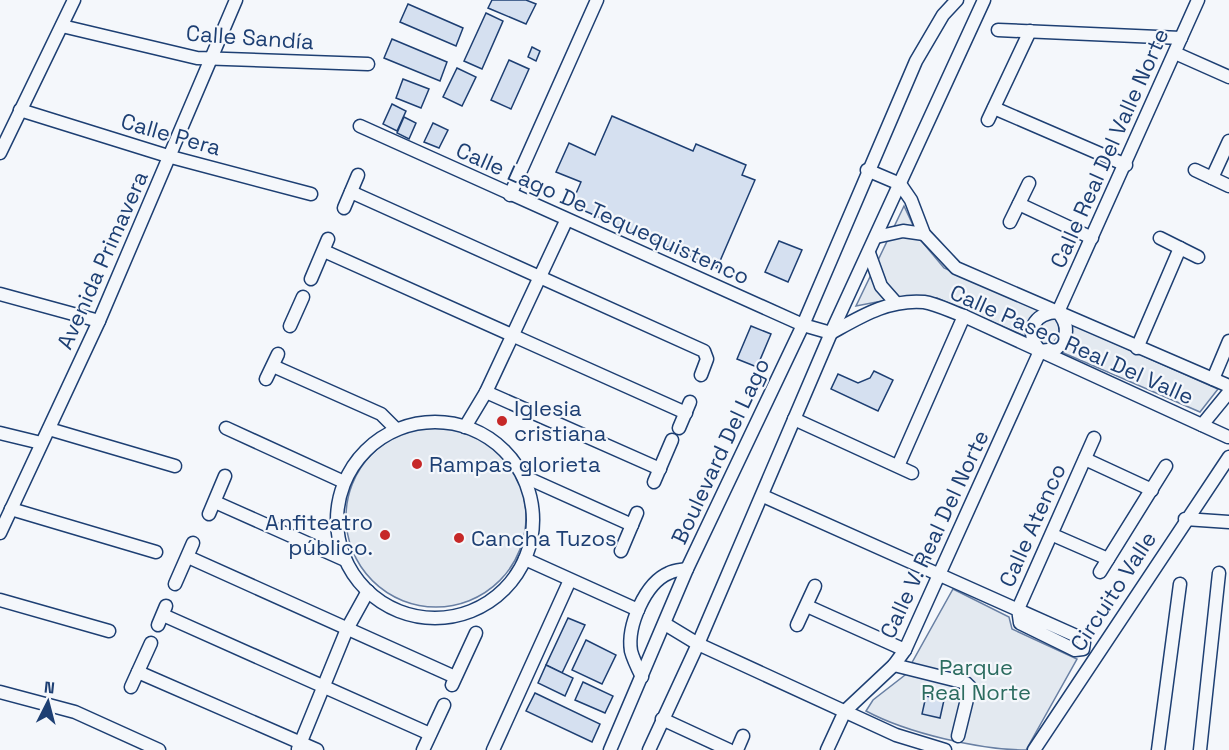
<svg xmlns="http://www.w3.org/2000/svg" width="1229" height="750" viewBox="0 0 1229 750" font-family="'Space Grotesk',sans-serif">
	<style>
		.green { fill: #e3e9f0; stroke: #687fa3; stroke-width: 1.5 }
		.building { fill: #d5e0f0; stroke: #1d3f73; stroke-width: 1.5 }
		.lines { fill: none; stroke-linecap: round; stroke-linejoin: round }
		.minor-casing { stroke: #1d3f73; stroke-width: 15 }
		.minor { stroke: #f4f7fb; stroke-width: 12 }
		.poi-dot { fill: #c62828; stroke: #f4f7fb; stroke-width: 2 }
		.labels { text-anchor: middle; dominant-baseline: central; stroke-width: 4.5; stroke-linejoin: round; paint-order: stroke }
		.street-label { font-size: 22px; fill: #1d3f73; stroke: #f4f7fb }
		.poi-label { font-size: 22px; fill: #1d3f73; stroke: #f4f7fb; text-anchor: start }
		.park-label { font-size: 22px; fill: #2c6c60; stroke: #f4f7fb }
	</style>
	<rect width="100%" height="100%" fill="#f4f7fb"/>
	<!-- green -->
	<g class="green">
		<polygon points="904,206 919,238 944,268 1218,389 1200,412 937,298 908,296 856,306"/>
		<circle cx="436" cy="517" r="90"/>
		<path d="M953,589L1009,617L1012,629L1077,659L1026,750C980,750 907,733 866,711L873,700L905,675Z"/>
	</g>
	<!-- building -->
	<g class="building">
		<polygon points="492,0 526,0 536,4 526,24 488,8"/>
		<polygon points="408,4 463,28 456,46 400,22"/>
		<polygon points="486,13 503,21 482,69 464,61"/>
		<polygon points="392,39 447,62 440,81 384,58"/>
		<polygon points="532,47 540,51 536,61 528,57"/>
		<polygon points="509,60 529,69 511,109 491,100"/>
		<polygon points="457,68 476,77 462,106 443,97"/>
		<polygon points="403,79 429,89 421,108 396,98"/>
		<polygon points="392,104 406,111 397,131 383,124"/>
		<polygon points="612,116 693,151 696,144 746,165 742,175 755,180 717,268 571,205 581,182 556,172 569,143 595,155"/>
		<polygon points="404,117 416,123 409,139 397,133"/>
		<polygon points="433,123 448,130 439,148 424,142"/>
		<polygon points="779,241 802,250 788,282 765,272"/>
		<polygon points="751,326 771,334 757,367 737,359"/>
		<polygon points="874,371 893,380 878,411 831,389 838,374 858,383 870,378"/>
		<polygon points="568,618 585,625 562,673 546,665"/>
		<polygon points="586,640 616,655 602,684 572,670"/>
		<polygon points="546,665 573,678 565,696 538,683"/>
		<polygon points="583,682 613,696 605,713 575,700"/>
		<polygon points="535,693 600,724 592,742 526,711"/>
		<polygon points="926,696 944,700 940,718 922,714"/>
	</g>
	<g class="lines">
		<defs>
			<g id="minor">
				<polyline points="62,26 197,58 368,64"/>
				<polyline points="998,30 1181,38"/>
				<polyline points="1175,53 1229,77"/>
				<polyline points="994,108 1126,165"/>
				<polyline points="20,110 171,157 311,194"/>
				<polyline points="988,120 1030,31"/>
				<path d="M360,126L803,325L831,333C860,317 888,299 924,302C937,304 952,312 964,316L1228,437"/>
				<polyline points="0,153 74,0"/>
				<polyline points="867,170 900,184 911,200 924,234 956,268 1229,386"/>
				<polyline points="1195,170 1229,186"/>
				<polyline points="1212,178 1229,141"/>
				<polyline points="351,192 704,351 707,359 701,375"/>
				<polyline points="510,195 597,0"/>
				<polyline points="1019,204 1092,238"/>
				<polyline points="344,208 358,175"/>
				<polyline points="1010,222 1029,183"/>
				<polyline points="876,237 903,231 924,234"/>
				<polyline points="1160,238 1198,257"/>
				<polyline points="324,251 686,413"/>
				<polyline points="869,253 881,286 896,303"/>
				<polyline points="311,279 328,239"/>
				<polyline points="0,294 99,321"/>
				<polyline points="1058,312 1198,0"/>
				<path d="M1058,312C1069,325 1069,338 1056,349L1040,351C1024,332 1033,313 1058,312Z"/>
				<polyline points="290,326 303,297"/>
				<polyline points="1137,348 1180,248"/>
				<polyline points="273,366 381,414 396,429"/>
				<polyline points="266,379 278,354"/>
				<polyline points="1213,379 1229,341"/>
				<polyline points="486,392 660,469"/>
				<polyline points="794,419 912,473"/>
				<circle cx="435" cy="520" r="98"/>
				<polyline points="1202,425 1229,392"/>
				<polyline points="465,427 486,392 566,221"/>
				<polyline points="226,428 344,482"/>
				<polyline points="679,428 690,402"/>
				<polyline points="49,429 175,466"/>
				<polyline points="0,433 41,443"/>
				<polyline points="1085,459 1152,490"/>
				<polyline points="898,466 964,316"/>
				<polyline points="523,476 632,525"/>
				<polyline points="654,482 672,440"/>
				<polyline points="763,496 1081,638 1084,642 1083,649 1075,650 1020,623 1018,609"/>
				<polyline points="215,502 345,560"/>
				<polyline points="11,509 156,552"/>
				<polyline points="209,514 225,476"/>
				<polyline points="1185,519 1229,522"/>
				<polyline points="0,533 99,321 236,0"/>
				<polyline points="1053,535 1108,559"/>
				<polyline points="621,551 637,513"/>
				<polyline points="188,557 455,677"/>
				<polyline points="525,559 638,610"/>
				<polyline points="1100,572 1166,466"/>
				<polyline points="175,584 193,543"/>
				<polyline points="0,600 109,631"/>
				<polyline points="807,606 905,650"/>
				<polyline points="1018,609 1094,438"/>
				<polyline points="163,615 430,734"/>
				<polyline points="665,624 698,644 896,735 945,750"/>
				<polyline points="158,625 166,606"/>
				<polyline points="797,625 815,586"/>
				<polyline points="894,665 966,683 970,687 958,736"/>
				<polyline points="138,672 317,750"/>
				<path d="M642,677C638,669 633,659 631,651C627,626 645,583 669,573C674,570 682,570 687,569"/>
				<polyline points="452,685 476,633"/>
				<polyline points="131,687 151,643"/>
				<polyline points="0,692 75,712 159,750"/>
				<polyline points="662,719 729,750"/>
				<polyline points="298,749 347,629 368,591"/>
				<polyline points="423,750 444,705"/>
				<polyline points="493,750 570,580"/>
				<polyline points="610,750 687,569 803,325 916,61 943,15 957,0"/>
				<polyline points="649,750 698,644 831,333 984,0"/>
				<polyline points="737,750 743,736"/>
				<polyline points="827,750 845,711 894,665 905,650 1040,351"/>
				<polyline points="1034,750 1229,457"/>
				<polyline points="1158,750 1180,584"/>
				<polyline points="1200,750 1219,573"/>
			</g>
		</defs>
		<!-- minor casing -->
		<use href="#minor" class="minor-casing"/>
		<!-- minor -->
		<use href="#minor" class="minor"/>
	</g>
	<!-- markers -->
	<g class="poi-dot">
		<circle cx="502" cy="421" r="6"/>
		<circle cx="417" cy="464" r="6"/>
		<circle cx="385" cy="535" r="6"/>
		<circle cx="459" cy="538" r="6"/>
	</g>
	<g class="labels">
		<!-- street labels -->
		<g class="street-label">
			<text transform="translate(250 37) rotate(4)">Calle Sandía</text>
			<text transform="translate(171 134) rotate(16)">Calle Pera</text>
			<text transform="translate(1109 148) rotate(-66)">Calle Real Del Valle Norte</text>
			<text transform="translate(603 213) rotate(24)">Calle Lago De Tequequistenco</text>
			<text transform="translate(102 260) rotate(-66)">Avenida Primavera</text>
			<text transform="translate(1072 344) rotate(24)">Calle Paseo Real Del Valle</text>
			<text transform="translate(720 451) rotate(-65)">Boulevard Del Lago</text>
			<text transform="translate(1032 525) rotate(-66)">Calle Atenco</text>
			<text transform="translate(934 534) rotate(-65)">Calle V. Real Del Norte</text>
			<text transform="translate(1113 591) rotate(-57)">Circuito Valle</text>
		</g>
		<!-- poi labels -->
		<g class="poi-label">
			<text x="514" y="408">Iglesia<tspan x="514" dy="25">cristiana</tspan></text>
			<text x="429" y="464">Rampas glorieta</text>
			<text x="373" y="522" text-anchor="end">Anfiteatro<tspan x="373" dy="25">público.</tspan></text>
			<text x="471" y="538">Cancha Tuzos</text>
		</g>
		<!-- park labels -->
		<g class="park-label">
			<text x="976" y="667">Parque<tspan x="976" dy="25">Real Norte</tspan></text>
		</g>
	</g>
	<!-- north arrow -->
	<g transform="translate(48 702) rotate(6)" stroke="#f4f7fb" stroke-width="4.5" paint-order="stroke">
	<path d="M0-4.5L10 22L0 15L-10 22Z" fill="#1d3f73"/>
	<text y="-9" font-size="16" font-weight="bold" text-anchor="middle" fill="#1d3f73">N</text>
	</g>
</svg>
